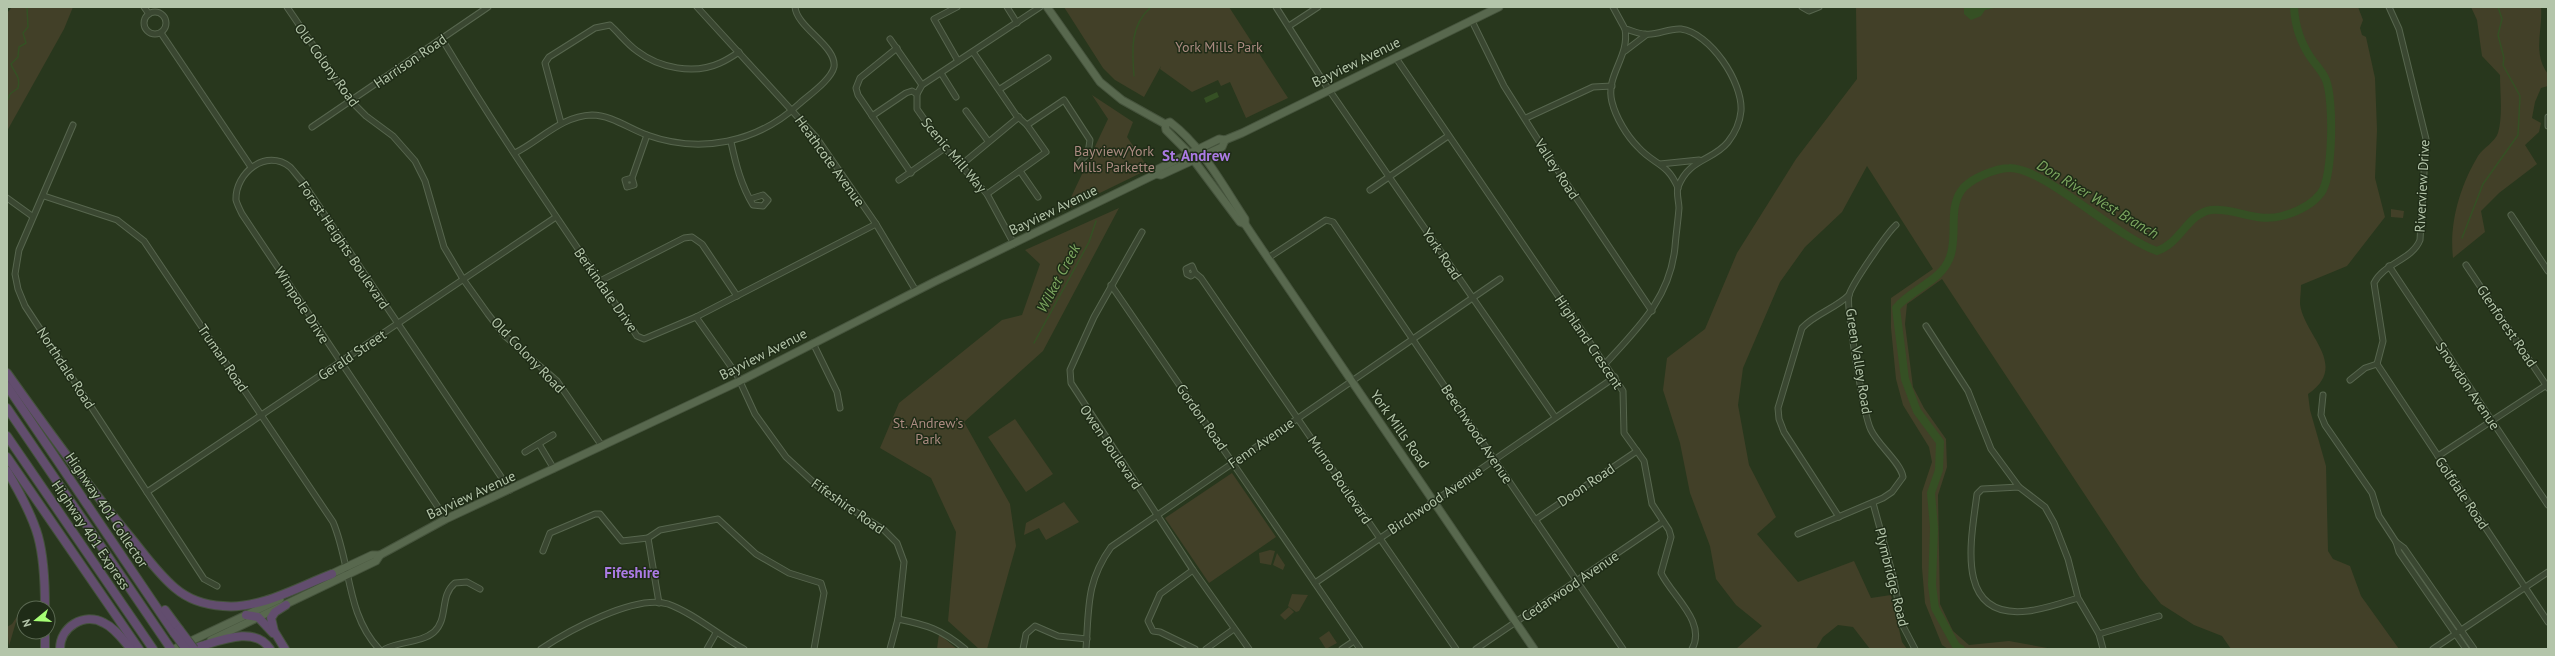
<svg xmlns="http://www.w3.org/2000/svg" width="2555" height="656" viewBox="0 0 2555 656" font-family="'PT Sans',sans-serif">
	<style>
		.green { fill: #424028 }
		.water { fill: #355024 }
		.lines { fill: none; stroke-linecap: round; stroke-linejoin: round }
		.stream { stroke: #355024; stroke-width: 1.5 }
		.river { stroke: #355024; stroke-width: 8 }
		.minor-casing { stroke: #57664e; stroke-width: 7 }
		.major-casing { stroke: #46543d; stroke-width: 9 }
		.highway-casing { stroke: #44523c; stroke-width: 10 }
		.minor { stroke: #3a4731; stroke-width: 5 }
		.major { stroke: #58684e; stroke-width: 7 }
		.highway { stroke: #624d6e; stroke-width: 8 }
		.highway-bridge-casing { stroke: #44523c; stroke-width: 10; stroke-linecap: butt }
		.highway-bridge { stroke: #624d6e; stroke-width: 8 }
		.labels { text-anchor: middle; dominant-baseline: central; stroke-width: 3; stroke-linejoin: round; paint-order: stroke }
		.park-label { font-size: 14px; fill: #ab8b81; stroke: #1f2c17 }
		.street-label { font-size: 14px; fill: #b4c5aa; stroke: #1f2c17 }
		.neighbourhood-label { font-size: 15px; font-weight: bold; fill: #ab7be4; stroke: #1f2c17 }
		.water-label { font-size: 15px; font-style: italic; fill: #7da760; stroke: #1f2c17 }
	</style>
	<rect width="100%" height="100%" fill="#28371d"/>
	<!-- green -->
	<g class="green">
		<polygon points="12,7 73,7 64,29 7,131 7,13"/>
		<polygon points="1064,7 1229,7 1288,98 1246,118 1230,82 1221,86 1218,80 1192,92 1160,69 1161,66 1144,97 1115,80 1103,68"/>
		<path d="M1856,7H2358L2363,20L2360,28L2362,35L2366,37L2375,78L2377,130L2375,178L2385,217L2347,266L2301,285C2301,291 2300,298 2300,304C2304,336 2350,365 2308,394L2310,410L2326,466L2328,551L2333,559L2350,566L2361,596L2399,649H2231L2222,636L2194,625L2161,604L2140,578L1942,279L1907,304L1905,324L1913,387L1924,408L1946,439L1947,467L1938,495L1940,604L1953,631L1969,645L2009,641L2053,649H1948L1942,645L1925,603L1922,568V492L1932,462L1929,447L1903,405L1896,379L1891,328V298L1933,269L1867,166L1842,212L1805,247L1780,282L1743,368L1738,405L1749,465L1776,517L1757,534L1798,582L1854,561L1871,598L1891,595L1902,642L1907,649H1870L1853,627L1838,625L1823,637L1816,649H1736L1762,626L1736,605L1716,579L1710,546L1690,493L1680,443L1663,390L1667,358L1705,329L1737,253L1796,159L1857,79Z"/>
		<path d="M2471,7H2541C2543,30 2532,53 2548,74V86L2541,88L2535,102L2532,118L2541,123L2539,132L2525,145L2537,164L2499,193L2481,211L2485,232L2453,258C2449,223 2460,186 2478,156C2483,148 2495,142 2498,133C2503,116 2500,92 2500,75L2482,56L2477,20Z"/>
		<polygon points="1092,95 1133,122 1127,137 1149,169 1065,210 1108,119"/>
		<polygon points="1119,208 1043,351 964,422 1010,504 1016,546 987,649 979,649 948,621 956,532 931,478 880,448 899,403 1002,320 1022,315 1040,264 1025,250"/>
		<polygon points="2391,209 2404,211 2403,218 2391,217"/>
		<polygon points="1015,419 1053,474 1026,492 988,437"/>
		<polygon points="1232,473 1276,537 1209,583 1165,518"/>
		<polygon points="1064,502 1079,522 1046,540 1039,528 1024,535 1026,523"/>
		<polygon points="1270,550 1275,551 1271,565 1260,563 1259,553"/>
		<polygon points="1277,553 1285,565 1283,570 1273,565"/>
		<polygon points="1292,594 1308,595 1299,611 1296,612 1288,606"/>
		<polygon points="1289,607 1294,612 1285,620 1280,615"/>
		<polygon points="18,615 9,646 7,627 12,624"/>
		<polygon points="1329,631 1337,643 1326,649 1319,638"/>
		<polygon points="939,634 957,649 937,649"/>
	</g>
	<!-- water -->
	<g class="water">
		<polygon points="1964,7 1999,7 1985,10 1981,16 1971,20 1964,14"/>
		<polygon points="1217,92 1219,97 1206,103 1204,98"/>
	</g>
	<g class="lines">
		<!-- stream -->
		<g class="stream">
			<path d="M1134,76C1132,50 1130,25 1151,7"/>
			<path d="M7,101L10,94L18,88C21,76 14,73 11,64L18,57L19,47L26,43L23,33L28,27L27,7"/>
			<polyline points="2462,238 2483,184 2518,135 2520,96 2503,65 2504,58 2498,35 2502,19 2498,7"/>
			<polyline points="1034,343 1089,242 1096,221"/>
		</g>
		<!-- river -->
		<path class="river" d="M1961,649L1956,646L1935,608L1932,585L1934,528L1931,493L1939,470L1940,442L1917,411L1905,379L1896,308C1911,289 1942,281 1950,257C1958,236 1948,210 1961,191C1966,183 1975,179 1983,175C1990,172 2001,168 2009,168C2044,167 2117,238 2157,251C2181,243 2187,214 2211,210C2234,207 2255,223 2282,216C2297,212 2311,206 2321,193C2333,177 2334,100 2326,80C2323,72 2316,65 2311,58C2300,42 2295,26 2294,7"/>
		<defs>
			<g id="minor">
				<polyline points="144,7 149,14"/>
				<polyline points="287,7 351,101 366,116 393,136 415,161 425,181 444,247 463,279 488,314 505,336 557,381 602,446"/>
				<polyline points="697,7 816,137 876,224 916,291"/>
				<polyline points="957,7 934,19 958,61"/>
				<polyline points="1007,7 1017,23"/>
				<polyline points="1276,7 1325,84 1555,417"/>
				<polyline points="1802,7 1809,11 1819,7"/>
				<circle cx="155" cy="23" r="11"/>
				<polyline points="1472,21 1504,86 1545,151 1652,311"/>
				<polyline points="1289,26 1318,7"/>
				<path d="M1625,29C1630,57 1605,75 1612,102C1616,118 1627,136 1638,147C1654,165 1667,162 1678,188"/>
				<polyline points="161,33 251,167"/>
				<path d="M442,39C503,141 571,238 637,336L644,339L696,317L876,224"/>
				<polyline points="890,39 922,85"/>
				<polyline points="897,48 860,78 856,88 858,95 911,173"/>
				<polyline points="1625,51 1646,35"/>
				<polyline points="973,52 1016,115 1027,125 1046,152 987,194"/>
				<path d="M1396,58L1623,391L1624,433L1644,461L1652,504L1669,530L1671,537L1661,573C1672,596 1707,622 1692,649"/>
				<polyline points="941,73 956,97"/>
				<polyline points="1000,89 1048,58"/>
				<polyline points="966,111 988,141"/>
				<polyline points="872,116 906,93 912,91 917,94"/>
				<polyline points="2548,117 2548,126"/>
				<polyline points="1526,118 1593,87 1612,86"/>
				<path d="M561,123L545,63L549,57L595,28L610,25C619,33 627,44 637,51C659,68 694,75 720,63C727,60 733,56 739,52"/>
				<polyline points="73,125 19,250 15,274 18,289 25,306 204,579 217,586"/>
				<polyline points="1027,125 1064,100 1090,140 1088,153 1079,163"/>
				<polyline points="312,127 488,7"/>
				<path d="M731,142C736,165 741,185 753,205L763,206L768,200L763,195L750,199"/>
				<path d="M515,153C541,140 561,116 592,115C611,115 630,129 647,135C700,154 757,143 799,104C809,95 831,80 834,67C837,46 797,28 795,7"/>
				<polyline points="1660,164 1699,160"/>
				<polyline points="961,165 1019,117"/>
				<polyline points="1020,171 1038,197"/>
				<polyline points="632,178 625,180 627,187 634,185 632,178 647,135"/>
				<polyline points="899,180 945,148"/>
				<polyline points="1370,190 1448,136"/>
				<path d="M44,196L117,220L144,241L333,522C351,564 346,614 379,649"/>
				<polyline points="7,198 32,216"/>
				<polyline points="2511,215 2548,271"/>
				<polyline points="1142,232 1094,317 1070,370 1071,383 1193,570 1249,649"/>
				<polyline points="1014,244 987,194 943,146 917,109 917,94 922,85 1040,7"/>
				<polyline points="1268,258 1326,220 1333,222 1623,649"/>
				<polyline points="2466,265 2548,388"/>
				<polyline points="2389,266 2548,505"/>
				<polyline points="1195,273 1191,276 1187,274 1186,269 1192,266 1195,273 1201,278 1456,649"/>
				<polyline points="600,281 684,238 692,237 702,244 737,296"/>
				<polyline points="1111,285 1360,649"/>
				<polyline points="696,317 737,375 755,414 786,457 823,491 884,530 897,543 904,562 898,619 890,649"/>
				<polyline points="1926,326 1968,391 1991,449 2019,487"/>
				<polyline points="813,343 837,392 840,408"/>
				<path d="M1605,364C1638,328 1670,298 1675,247C1676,234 1678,221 1679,208C1679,202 1676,193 1678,187C1689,158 1713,161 1728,142C1735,133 1740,122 1741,111C1743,82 1710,33 1681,29C1668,28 1657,36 1645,34C1638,34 1631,30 1625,29L1613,7"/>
				<path d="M2377,364L2383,341L2374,283C2384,263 2412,260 2420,240L2426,139L2399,29L2389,7"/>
				<polyline points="2377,364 2548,622"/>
				<polyline points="2350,380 2365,368 2377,364"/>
				<polyline points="2323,395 2321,415 2325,425 2372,493 2379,516 2396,542 2399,552 2466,649"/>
				<polyline points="539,444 554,469"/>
				<polyline points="525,452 553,435"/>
				<polyline points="2438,456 2548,384"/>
				<polyline points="147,492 556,217"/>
				<polyline points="1873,503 1893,576 1903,626 1915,649"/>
				<path d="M1839,517L1784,432L1779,419L1778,408L1802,328C1816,313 1835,309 1849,295"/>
				<path d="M446,519L242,214C240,210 237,204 236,200C235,173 266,148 290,167C294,171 298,177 302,181L510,490"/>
				<polyline points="1535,520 1637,451"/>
				<path d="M1798,534L1883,498L1892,492L1903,477C1901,463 1878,445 1871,430C1864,417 1846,308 1849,295C1852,284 1887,233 1896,225"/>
				<polyline points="2396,542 2404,548 2474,649"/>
				<polyline points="543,551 550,533 595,514 600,514 622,541 648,538"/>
				<polyline points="1193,570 1160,594 1148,621 1153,631 1160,632 1195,649"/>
				<polyline points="1315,583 1615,377"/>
				<path d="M2078,598C2062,603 2045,609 2028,611C1954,620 1971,540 1977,494L1982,489L2019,487L2045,507L2054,523L2068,559L2078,598L2099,634L2103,649"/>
				<polyline points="659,603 648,538 660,530 718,519 756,554 789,573 821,583 824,593 814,649"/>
				<path d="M898,619C927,625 941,629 965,649"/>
				<polyline points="2099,634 2159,616"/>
				<path d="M385,649C400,641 421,643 434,632C449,618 439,596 455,583L467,582L480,589"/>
				<path d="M541,649C568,631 635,594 668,604C692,612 721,637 744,649"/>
				<polyline points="707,649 716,633"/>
				<polyline points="1023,649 1026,634 1035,626 1058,636 1087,639"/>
				<path d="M1086,649C1089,608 1086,582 1111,547L1500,279"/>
				<polyline points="1206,649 1234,629"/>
				<polyline points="1342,649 1354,641"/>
				<polyline points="1476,649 1663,522"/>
				<polyline points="2433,649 2548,572"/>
			</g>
			<g id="major">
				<polyline points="1047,7 1100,82 1122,100 1165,124 1166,130 1186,150 1240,222 1245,224"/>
				<path d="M1165,124L1170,122C1203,147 1223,186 1245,219V224L1255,239L1534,649"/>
				<polyline points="1156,174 1161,175 1222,147 1225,140"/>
				<polyline points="327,576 372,555 380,555"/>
				<polyline points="211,640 376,561 380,555 446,519 740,381 936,281 1156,174 1158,169 1219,139 1225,140 1242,133 1499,7"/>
				<polyline points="174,649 280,599"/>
			</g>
			<g id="highway">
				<path d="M7,373C46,428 85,482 127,533C143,552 157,573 175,588C189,600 205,605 223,606C259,610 300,586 332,574"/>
				<polyline points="7,386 174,633"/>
				<polyline points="7,408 171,649"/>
				<polyline points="7,436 153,649"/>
				<polyline points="7,457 139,649"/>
				<path d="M7,471C39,525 45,545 45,608"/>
				<polyline points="165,610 179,629"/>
				<polyline points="246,615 258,617 273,633"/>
				<polyline points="45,632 45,649"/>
				<path d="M198,647C219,641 255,625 270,649"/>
				<path d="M60,649C60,627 84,612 104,623C115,628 123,640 131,649"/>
				<polyline points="285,649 274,631 271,618 275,612 286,605"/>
			</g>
		</defs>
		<!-- minor casing -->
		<use href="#minor" class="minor-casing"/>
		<!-- major casing -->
		<use href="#major" class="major-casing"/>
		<!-- highway casing -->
		<use href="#highway" class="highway-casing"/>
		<!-- minor -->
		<use href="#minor" class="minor"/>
		<!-- major -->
		<use href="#major" class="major"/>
		<!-- highway -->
		<use href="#highway" class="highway"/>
		<defs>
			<g id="highway-bridge">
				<polyline points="179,629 194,649"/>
				<polyline points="174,633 186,649"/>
			</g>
		</defs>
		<!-- highway-bridge casing -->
		<use href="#highway-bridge" class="highway-bridge-casing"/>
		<!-- highway-bridge -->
		<use href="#highway-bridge" class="highway-bridge"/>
	</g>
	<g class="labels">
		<!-- park labels -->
		<g class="park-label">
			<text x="1219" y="47">York Mills Park</text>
			<text x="1114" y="151">Bayview/York<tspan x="1114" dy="16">Mills Parkette</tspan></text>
			<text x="928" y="423">St. Andrew’s<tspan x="928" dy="16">Park</tspan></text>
		</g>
		<!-- street labels -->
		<g class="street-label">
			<text transform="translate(410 61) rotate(-34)">Harrison Road</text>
			<text transform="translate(1356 62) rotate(-26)">Bayview Avenue</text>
			<text transform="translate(327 65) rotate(54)">Old Colony Road</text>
			<text transform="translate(954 155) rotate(50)">Scenic Mill Way</text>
			<text transform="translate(830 161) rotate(54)">Heathcote Avenue</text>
			<text transform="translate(1557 169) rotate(57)">Valley Road</text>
			<text transform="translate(2422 186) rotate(-87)">Riverview Drive</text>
			<text transform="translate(1053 210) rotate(-26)">Bayview Avenue</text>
			<text transform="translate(344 245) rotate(56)">Forest Heights Boulevard</text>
			<text transform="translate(1442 254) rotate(56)">York Road</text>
			<text transform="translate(606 290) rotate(55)">Berkindale Drive</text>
			<text transform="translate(302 305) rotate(57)">Wimpole Drive</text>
			<text transform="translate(2507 326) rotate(56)">Glenforest Road</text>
			<text transform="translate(1589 342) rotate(56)">Highland Crescent</text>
			<text transform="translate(763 354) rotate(-27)">Bayview Avenue</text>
			<text transform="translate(352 355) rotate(-34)">Gerald Street</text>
			<text transform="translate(528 355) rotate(46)">Old Colony Road</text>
			<text transform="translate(223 358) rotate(56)">Truman Road</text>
			<text transform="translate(1859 361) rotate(81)">Green Valley Road</text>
			<text transform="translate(66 368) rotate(57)">Northdale Road</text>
			<text transform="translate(2468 386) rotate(56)">Snowdon Avenue</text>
			<text transform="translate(1202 417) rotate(55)">Gordon Road</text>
			<text transform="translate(1400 429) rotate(55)">York Mills Road</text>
			<text transform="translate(1477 434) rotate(56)">Beechwood Avenue</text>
			<text transform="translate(1261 443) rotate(-35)">Fenn Avenue</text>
			<text transform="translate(1111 447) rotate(56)">Owen Boulevard</text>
			<text transform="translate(1340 480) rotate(56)">Munro Boulevard</text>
			<text transform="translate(1586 485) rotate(-34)">Doon Road</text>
			<text transform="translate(2462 493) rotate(56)">Golfdale Road</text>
			<text transform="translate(471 495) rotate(-25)">Bayview Avenue</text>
			<text transform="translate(1435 500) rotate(-34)">Birchwood Avenue</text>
			<text transform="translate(848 506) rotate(35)">Fifeshire Road</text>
			<text transform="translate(107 510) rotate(56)">Highway 401 Collector</text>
			<text transform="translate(91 535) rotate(56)">Highway 401 Express</text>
			<text transform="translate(1892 577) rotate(76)">Plymbridge Road</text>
			<text transform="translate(1570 586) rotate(-34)">Cedarwood Avenue</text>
		</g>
		<!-- neighbourhood labels -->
		<g class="neighbourhood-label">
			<text x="1196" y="155">St. Andrew</text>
			<text x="632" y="572">Fifeshire</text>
		</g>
		<!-- water labels -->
		<g class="water-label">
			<text transform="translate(2098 199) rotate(31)">Don River West Branch</text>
			<text transform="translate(1058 278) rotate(-62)">Wilket Creek</text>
		</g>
	</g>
	<!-- border -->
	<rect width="2555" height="656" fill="none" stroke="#b4c5aa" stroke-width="16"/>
	<!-- north arrow -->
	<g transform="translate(36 620) rotate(252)"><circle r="19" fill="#1f2c17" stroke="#5b6952"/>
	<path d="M0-3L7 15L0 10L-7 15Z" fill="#a7ff75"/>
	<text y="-6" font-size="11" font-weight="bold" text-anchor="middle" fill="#b4c5aa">N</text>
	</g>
</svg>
